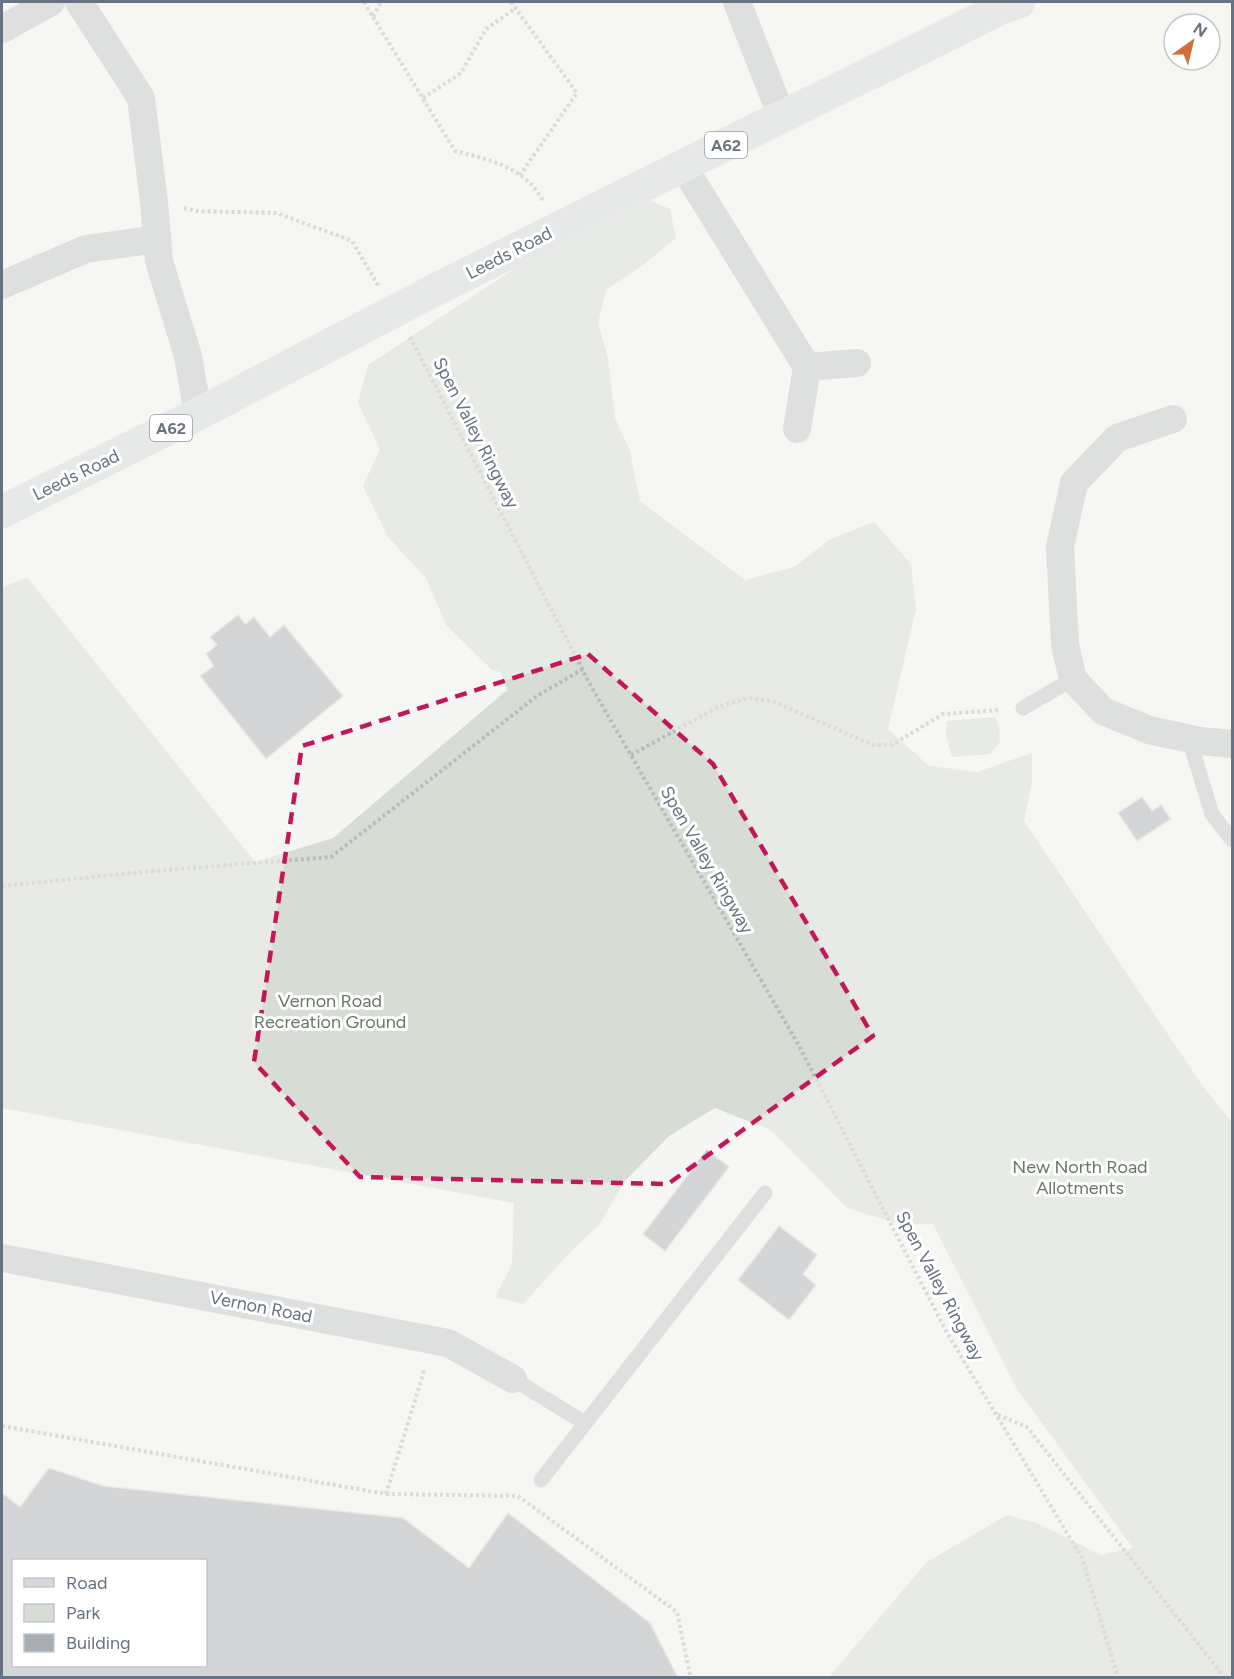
<svg xmlns="http://www.w3.org/2000/svg" width="1234" height="1679" viewBox="0 0 1234 1679" font-family="Figtree,sans-serif">
	<style>
		.green { fill: #d7dcd4 }
		.building { fill: #a8aeb4; stroke: #d7d7d5; stroke-width: 1.5; fill-rule: evenodd }
		.lines { fill: none; stroke-linecap: round; stroke-linejoin: round }
		.path { stroke: #b9bbbe; stroke-width: 4; stroke-dasharray: 3 3; stroke-linecap: butt }
		.lane { stroke: #c2c4c8; stroke-width: 15 }
		.street { stroke: #c2c4c8; stroke-width: 28 }
		.primary { stroke: #d5d8dc; stroke-width: 33 }
		.marked { fill: none; stroke: #c2185b; stroke-width: 4.5; stroke-dasharray: 12 8; stroke-linejoin: round }
		.labels { text-anchor: middle; dominant-baseline: central; stroke-width: 6; stroke-linejoin: round; paint-order: stroke }
		.shield { fill: #fff; stroke: #959da7; stroke-width: 1.5 }
		.shield-label { font-size: 16px; font-weight: bold; fill: #687381 }
		.street-label { font-size: 18px; fill: #687381; stroke: #fff }
		.park-label { font-size: 18px; fill: #677966; stroke: #fff }
	</style>
	<rect width="100%" height="100%" fill="#f5f6f3"/>
	<!-- green -->
	<g class="green">
		<polygon points="645,199 670,209 676,238 642,266 606,290 598,323 608,358 615,418 630,451 640,501 745,580 794,567 829,540 874,522 911,564 916,609 888,729 929,766 977,772 1032,753 1032,781 1024,821 1204,1088 1232,1122 1232,1677 829,1677 927,1562 1007,1515 1037,1523 1101,1555 1133,1548 1017,1389 933,1224 903,1225 847,1208 771,1130 715,1108 669,1136 625,1181 599,1225 576,1246 523,1304 495,1297 512,1265 514,1203 2,1108 2,588 27,577 255,862 333,838 507,690 501,672 492,670 446,625 426,578 388,537 363,486 380,449 358,403 368,365 522,264"/>
		<polygon points="995,717 999,726 1000,742 990,754 952,757 946,736 947,721"/>
	</g>
	<!-- building -->
	<g class="building">
		<polygon points="238,615 245,624 254,617 270,637 284,625 343,696 266,759 200,676 214,666 206,654 217,645 210,637"/>
		<polygon points="1142,797 1152,811 1161,805 1171,819 1137,841 1118,813"/>
		<polygon points="707,1150 729,1167 665,1251 643,1234"/>
		<polygon points="779,1226 817,1255 803,1274 816,1285 789,1320 738,1280"/>
		<path d="M49,1468L103,1486L403,1518L469,1568L508,1513L650,1623L678,1678H2V1493L20,1507ZM14,1560H206V1666H14Z"/>
	</g>
	<g class="lines">
		<!-- path -->
		<g class="path">
			<polyline points="364,2 373,17 381,2"/>
			<polyline points="511,2 577,93 520,175"/>
			<path d="M373,17L455,151C490,160 525,167 543,201"/>
			<polyline points="423,98 461,73 486,29 516,8"/>
			<polyline points="184,208 196,211 277,213 352,241 379,287"/>
			<polyline points="410,337 592,688 798,1044 946,1331 1082,1558 1118,1678"/>
			<polyline points="631,755 718,707 748,698 772,701 873,745 892,745 943,714 1001,710"/>
			<polyline points="2,886 153,871 331,857 537,696 583,669"/>
			<polyline points="998,1415 1027,1427 1225,1678"/>
			<polyline points="2,1426 386,1494 518,1496 677,1612 690,1675 693,1678"/>
			<polyline points="386,1494 425,1368"/>
		</g>
		<!-- lane -->
		<g class="lane">
			<polyline points="1023,708 1073,679"/>
			<polyline points="1189,739 1212,814 1232,840"/>
			<polyline points="513,1379 585,1423"/>
			<polyline points="541,1480 765,1193"/>
		</g>
		<!-- street -->
		<g class="street">
			<polyline points="79,2 141,98 154,202 159,261 188,356 198,414"/>
			<polyline points="737,2 782,117"/>
			<polyline points="2,29 51,2"/>
			<polyline points="683,166 807,367 797,429"/>
			<polyline points="2,285 86,249 157,239"/>
			<polyline points="807,367 857,363"/>
			<polyline points="1173,419 1117,438 1074,483 1060,547 1065,645 1073,679 1103,711 1149,730 1200,741 1232,744"/>
			<polyline points="2,1258 448,1343 513,1379"/>
		</g>
		<!-- primary -->
		<polyline class="primary" points="2,512 198,414 433,291 634,190 1002,8 1019,2"/>
	</g>
	<!-- marked area -->
	<path d="M0 0H1234V1679H0ZM588,654L713,764L873,1036L668,1184L360,1177L254,1062L302,746Z" fill="#f5f6f3" fill-opacity=".55" fill-rule="evenodd"/>
	<path class="marked" d="M588,654L713,764L873,1036L668,1184L360,1177L254,1062L302,746Z"/>
	<g class="labels">
		<!-- shield labels -->
		<g class="shield">
			<rect x="705" y="132" width="42" height="26" rx="4.5"/>
			<rect x="150" y="415" width="42" height="26" rx="4.5"/>
		</g>
		<g class="shield-label">
			<text x="726" y="145">A62</text>
			<text x="171" y="428">A62</text>
		</g>
		<!-- street labels -->
		<g class="street-label">
			<text transform="translate(509 253) rotate(-27)">Leeds Road</text>
			<text transform="translate(476 433) rotate(63)">Spen Valley Ringway</text>
			<text transform="translate(76 475) rotate(-26)">Leeds Road</text>
			<text transform="translate(707 860) rotate(60)">Spen Valley Ringway</text>
			<text transform="translate(940 1286) rotate(62)">Spen Valley Ringway</text>
			<text transform="translate(261 1307) rotate(11)">Vernon Road</text>
		</g>
		<!-- park labels -->
		<g class="park-label">
			<text x="330" y="1001">Vernon Road<tspan x="330" dy="21">Recreation Ground</tspan></text>
			<text x="1080" y="1167">New North Road<tspan x="1080" dy="21">Allotments</tspan></text>
		</g>
	</g>
	<!-- border -->
	<rect width="1234" height="1679" fill="none" stroke="#687381" stroke-width="6"/>
	<!-- legend -->
	<rect x="12" y="1559" width="195" height="108" fill="#ffffff" stroke="#c3c7cd" stroke-width="1.5"/>
	<rect x="24" y="1578" width="30" height="9" fill="#d5d8dc" stroke="#c3c7cd" stroke-width="1.5"/>
	<text x="66" y="1589" font-size="18" fill="#687381">Road</text>
	<rect x="24" y="1604" width="30" height="18" fill="#d7dcd4" stroke="#c3c7cd" stroke-width="1.5"/>
	<text x="66" y="1619" font-size="18" fill="#687381">Park</text>
	<rect x="24" y="1634" width="30" height="18" fill="#a8aeb4" stroke="#c3c7cd" stroke-width="1.5"/>
	<text x="66" y="1649" font-size="18" fill="#687381">Building</text>
	<!-- north arrow -->
	<g transform="translate(1192 42) rotate(34)"><circle r="28" fill="#ffffff" stroke="#c3c7cd" stroke-width="1.5"/>
	<path d="M0-4.5L10 22L0 15L-10 22Z" fill="#d26e37"/>
	<text y="-9" font-size="16" font-weight="bold" text-anchor="middle" fill="#687381">N</text>
	</g>
</svg>
